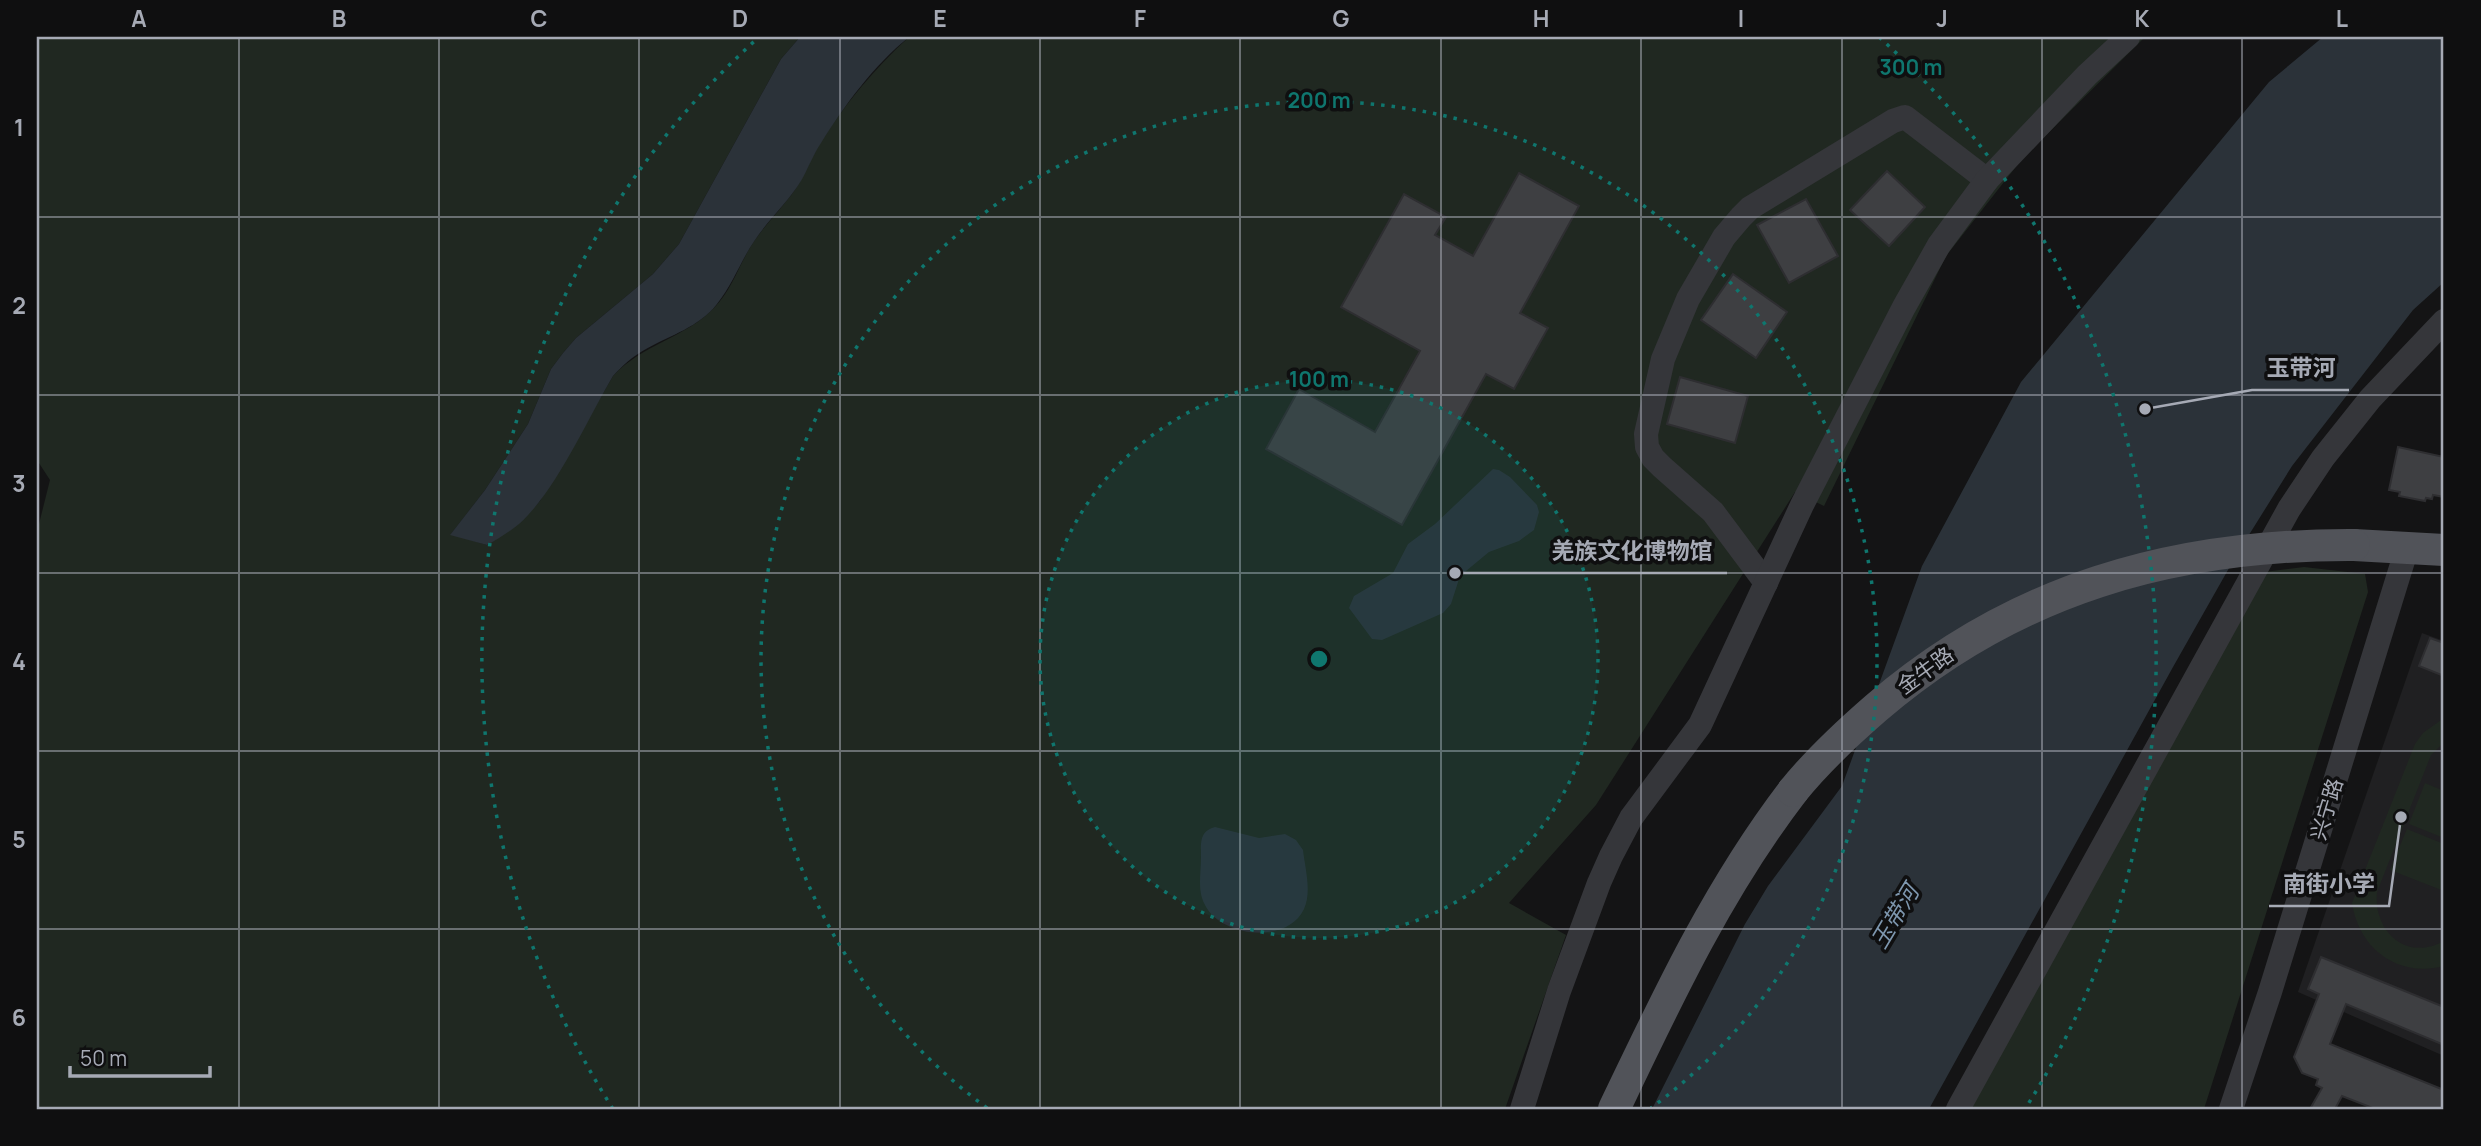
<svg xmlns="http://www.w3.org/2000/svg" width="2481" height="1146" viewBox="0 0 2481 1146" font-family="Manrope,'Noto Sans SC',sans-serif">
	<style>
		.built { fill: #202022 }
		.green { fill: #202821 }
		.water { fill: #2b3239 }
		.building { fill: #3e3f42; stroke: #2e2e31; stroke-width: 2 }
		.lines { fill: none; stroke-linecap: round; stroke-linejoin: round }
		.minor { stroke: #35363a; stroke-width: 24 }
		.major { stroke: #515359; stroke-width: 32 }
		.major-bridge { stroke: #515359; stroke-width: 32 }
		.grid { fill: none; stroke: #a6aab5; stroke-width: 2; stroke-opacity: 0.55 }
		.ring { fill: none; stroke: #0f766e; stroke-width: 3.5; stroke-dasharray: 3.5 7 }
		.labels { text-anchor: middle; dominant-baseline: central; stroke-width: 7; stroke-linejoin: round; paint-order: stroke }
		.street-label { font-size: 21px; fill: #a6aab5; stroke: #0f0f10 }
		.water-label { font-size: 23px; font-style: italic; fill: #7e97af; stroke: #0f0f10 }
		.centre { fill: #0f766e; stroke: #0f0f10; stroke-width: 3.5 }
		.ring-label { font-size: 21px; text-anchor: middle; font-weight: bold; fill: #0f766e; stroke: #0f0f10; stroke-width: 7; stroke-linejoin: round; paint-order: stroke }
		.leader { fill: none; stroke: #a6aab5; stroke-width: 2.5 }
		.callout-dot { fill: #a6aab5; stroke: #0f0f10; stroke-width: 2.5 }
		.callout-label { font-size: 23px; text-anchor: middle; font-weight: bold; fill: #a6aab5; stroke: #0f0f10; stroke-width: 7; stroke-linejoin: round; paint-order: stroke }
		.neatline { fill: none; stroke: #a6aab5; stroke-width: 2.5 }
		.grid-label { font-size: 23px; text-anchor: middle; font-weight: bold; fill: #a6aab5 }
	</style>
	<rect width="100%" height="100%" fill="#141415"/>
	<!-- built -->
	<polygon class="built" points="2422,633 2444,641 2444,1056 2298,992"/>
	<!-- green -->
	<g class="green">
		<path d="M37,37H800L781,59L679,244L653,274L576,338L563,353L551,369L528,424L485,490L451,534L487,545L519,523L540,501L613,376C643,344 685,338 714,308C733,289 740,261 755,240C766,224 780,210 792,194C804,178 810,160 820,143C845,104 875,68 909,37H2145L2022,159L1946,256L1824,506L1795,492L1596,805L1509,903L1566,935L1505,1109H37V532L50,480L37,460Z"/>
		<polygon points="2304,567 2365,574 2368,592 2204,1109 1970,1109 2264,572"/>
		<path d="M2444,718V742L2431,755L2377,892C2373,931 2406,962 2444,941V966C2398,978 2359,949 2352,903L2415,744L2423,733Z"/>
		<polygon points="2425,783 2444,791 2444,838 2409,824"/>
		<polygon points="2407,829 2444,844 2444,891 2390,870"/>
	</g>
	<!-- water -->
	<g class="water">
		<path d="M800,37H909C874,65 844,106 821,143C813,155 808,169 801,181C788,202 769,219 755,240C741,260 733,284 717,304C699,327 671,335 646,349C633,356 623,365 613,376C587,420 556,491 519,524C509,532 498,539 487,545L450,535L485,490L528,424L551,369L563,353L576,338L653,274L679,244L781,59Z"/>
		<polygon points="2323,37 2444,37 2444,282 2413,310 2292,466 2237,554 2173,667 1929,1109 1652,1109 1745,924 1768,886 1842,786 1922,566 2021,382 2269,82"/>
		<polygon points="1493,469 1499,470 1510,477 1537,505 1539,512 1534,530 1519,541 1489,552 1460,576 1451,604 1443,613 1382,640 1372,639 1349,608 1354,596 1393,573 1408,544 1435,524"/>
		<path d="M1215,827L1259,838L1285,834L1296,840L1303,850C1305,868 1312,892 1304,909C1287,945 1221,937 1205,905C1197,891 1201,873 1201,857C1201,844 1199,831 1215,827Z"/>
	</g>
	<!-- building -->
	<g class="building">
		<polygon points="1887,171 1925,207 1889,246 1850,210"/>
		<polygon points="1519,173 1579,206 1520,313 1548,328 1514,389 1486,374 1402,525 1266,449 1299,389 1375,432 1420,351 1341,307 1404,194 1446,217 1435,235 1473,256"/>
		<polygon points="1806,199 1838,256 1789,283 1757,225"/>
		<polygon points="1733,274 1787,312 1756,358 1701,320"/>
		<polygon points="1680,377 1748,396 1735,443 1667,424"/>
		<polygon points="2398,447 2444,457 2444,497 2433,495 2432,499 2426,498 2425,501 2399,496 2400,492 2389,490"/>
		<polygon points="2430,638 2444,643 2444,676 2419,666"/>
		<polygon points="2321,957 2444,1007 2444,1045 2346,1004 2330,1044 2444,1090 2444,1109 2375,1109 2342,1096 2335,1109 2310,1109 2322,1088 2316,1085 2318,1079 2302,1073 2294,1057 2319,994 2308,989"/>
	</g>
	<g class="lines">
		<!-- minor -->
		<g class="minor">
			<polyline points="1766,583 1713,512 1662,467 1653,458 1647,447 1646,434 1663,359 1688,299 1724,237 1741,217 1750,208 1893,121 1905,117 1987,180"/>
			<polyline points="1522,1109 1559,991 1599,883 1611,856 1631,818 1700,725 1802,505 1904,307 1939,245 1987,180 2087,75 2128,37"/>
			<polyline points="1958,1109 2289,509 2323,458 2370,399 2444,321"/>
			<polyline points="2231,1109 2270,992 2407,548"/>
		</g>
		<!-- major -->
		<g class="major">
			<polyline points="2354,545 2444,550"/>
			<path d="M1614,1109C1667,998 1718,889 1793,791"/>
		</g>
		<!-- major-bridge -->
		<path class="major-bridge" d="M1793,791C1818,760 1846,734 1876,708C2014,589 2173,544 2354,545"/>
	</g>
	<!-- grid -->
	<path class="grid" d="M239,37V1109M439,37V1109M639,37V1109M840,37V1109M1040,37V1109M1240,37V1109M1441,37V1109M1641,37V1109M1842,37V1109M2042,37V1109M2242,37V1109M37,217H2444M37,395H2444M37,573H2444M37,751H2444M37,929H2444"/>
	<!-- distance rings -->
	<circle cx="1319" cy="659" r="279" fill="#0f766e" fill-opacity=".12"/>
	<g class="ring">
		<circle cx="1319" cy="659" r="279"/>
		<path d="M987 1108A558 558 0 1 1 1651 1108"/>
		<path d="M613 1109A837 837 0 0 1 759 37M1879 37A837 837 0 0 1 2025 1109"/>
	</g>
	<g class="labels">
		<!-- street labels -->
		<g class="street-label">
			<text transform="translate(1925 670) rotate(-36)">金牛路</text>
			<text transform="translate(2326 809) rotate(-73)">兴宁路</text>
		</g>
		<!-- water labels -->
		<g class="water-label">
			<text transform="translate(1894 916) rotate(-59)">玉带河</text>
		</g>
	</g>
	<circle cx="1319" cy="659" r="10" class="centre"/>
	<g class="ring-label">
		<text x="1911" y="75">300 m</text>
		<text x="1319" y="108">200 m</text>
		<text x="1319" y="387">100 m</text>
	</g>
	<!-- callouts -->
	<path class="leader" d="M2145 409L2252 390H2349M1455 573L1538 573H1727M2401 817L2389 906H2269"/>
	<g class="callout-dot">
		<circle cx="2145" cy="409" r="7"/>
		<circle cx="1455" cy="573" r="7"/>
		<circle cx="2401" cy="817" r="7"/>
	</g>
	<g class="callout-label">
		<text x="2301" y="376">玉带河</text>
		<text x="1632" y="559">羌族文化博物馆</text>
		<text x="2329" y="892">南街小学</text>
	</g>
	<!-- border -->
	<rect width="2481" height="1146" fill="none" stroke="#0f0f10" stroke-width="77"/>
	<!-- scale -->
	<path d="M70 1066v10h140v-10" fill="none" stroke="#a6aab5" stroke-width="3.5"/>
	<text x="80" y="1066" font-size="21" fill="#a6aab5" stroke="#0f0f10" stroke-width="5" paint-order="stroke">50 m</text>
	<rect x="38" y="38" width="2404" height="1070" class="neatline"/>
	<g class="grid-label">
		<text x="139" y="27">A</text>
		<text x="339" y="27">B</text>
		<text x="539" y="27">C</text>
		<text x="740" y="27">D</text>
		<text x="940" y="27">E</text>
		<text x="1140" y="27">F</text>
		<text x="1341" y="27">G</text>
		<text x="1541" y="27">H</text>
		<text x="1741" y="27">I</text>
		<text x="1942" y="27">J</text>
		<text x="2142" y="27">K</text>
		<text x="2342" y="27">L</text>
		<text x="19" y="136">1</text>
		<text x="19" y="314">2</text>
		<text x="19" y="492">3</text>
		<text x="19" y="670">4</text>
		<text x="19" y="848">5</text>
		<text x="19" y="1026">6</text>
	</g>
</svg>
